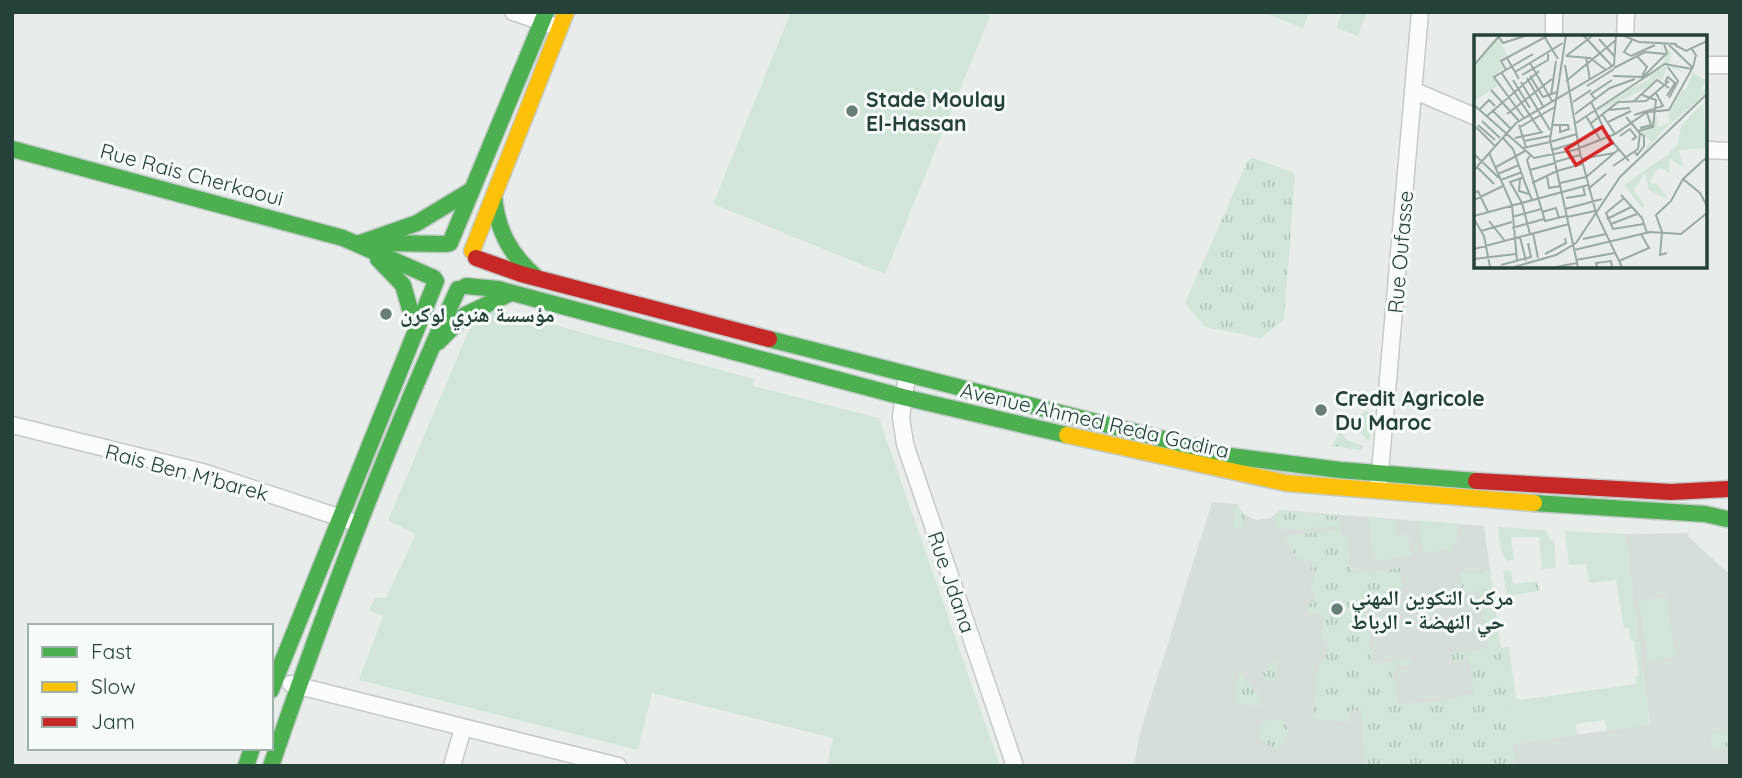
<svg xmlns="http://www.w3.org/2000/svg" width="1742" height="778" viewBox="0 0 1742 778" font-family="Quicksand,'Noto Naskh Arabic',sans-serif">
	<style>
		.built { fill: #d6dedb }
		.grass { fill: url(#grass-tufts) }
		.garden { fill: #d1e6d8 }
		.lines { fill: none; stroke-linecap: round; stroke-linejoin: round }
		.street-casing { stroke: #c5cac8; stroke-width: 19 }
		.fast-casing { stroke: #c3cbc8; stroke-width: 19 }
		.slow-casing { stroke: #c3cbc8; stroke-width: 19 }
		.jam-casing { stroke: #c3cbc8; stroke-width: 19 }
		.street { stroke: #fcfcfc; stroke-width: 16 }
		.fast { stroke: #4caf50; stroke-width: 16 }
		.slow { stroke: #ffc107; stroke-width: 16 }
		.jam { stroke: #c62828; stroke-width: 16 }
		.poi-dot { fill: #697e78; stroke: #f7fbf9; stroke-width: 2.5 }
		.labels { text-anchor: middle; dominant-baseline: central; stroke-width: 6; stroke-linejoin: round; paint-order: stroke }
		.poi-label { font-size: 21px; font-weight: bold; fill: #24423a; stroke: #f7fbf9; text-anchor: start }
		.street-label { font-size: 21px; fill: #24423a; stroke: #f7fbf9 }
		.inset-road { fill: none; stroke: #9aa9a4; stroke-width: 2 }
		.view { fill: #d62828; fill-opacity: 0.15; stroke: #d62828; stroke-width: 3.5 }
		.inset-edge { fill: none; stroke: #24423a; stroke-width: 3.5 }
	</style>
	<defs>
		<pattern id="grass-tufts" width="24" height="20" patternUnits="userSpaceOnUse" patternTransform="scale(1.75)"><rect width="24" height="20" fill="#d1e6d8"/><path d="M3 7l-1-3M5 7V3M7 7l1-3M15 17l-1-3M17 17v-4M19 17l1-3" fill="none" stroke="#b3c6ba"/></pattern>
	</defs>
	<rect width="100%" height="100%" fill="#e8edeb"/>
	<!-- built -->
	<polygon class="built" points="1212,502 1237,504 1242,513 1256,520 1271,518 1280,510 1484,526 1514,744 1650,724 1625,534 1689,533 1688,536 1730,575 1730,766 1134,766 1139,736"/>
	<!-- grass -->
	<g class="grass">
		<polygon points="1253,158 1292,172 1295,176 1284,320 1261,338 1205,327 1185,303 1248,160"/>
		<polygon points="1366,411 1371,413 1370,442 1349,422"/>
		<polygon points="1340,431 1347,440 1364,446 1361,450 1332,446"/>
		<polygon points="1235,504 1245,515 1242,529 1233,528"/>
		<polygon points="1280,510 1339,517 1341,526 1284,530 1272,521"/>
		<polygon points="1340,529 1342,535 1347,535 1351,574 1400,568 1403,587 1385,590 1387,603 1365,607 1373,664 1410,659 1411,665 1393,668 1398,704 1443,701 1474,693 1469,658 1452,660 1451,654 1488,648 1480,591 1463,593 1460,574 1490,571 1516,766 1365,766 1361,710 1349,711 1350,722 1313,719 1318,663 1324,663 1328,640 1321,638 1324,615 1308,612 1309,603 1313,603 1314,592 1310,591 1316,571 1311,570 1312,561 1298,559 1283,537"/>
		<polygon points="1511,570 1513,584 1537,581 1539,591 1507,596 1503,571"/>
		<polygon points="1271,661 1278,662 1274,682 1268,681 1262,673 1270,668"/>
		<polygon points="1238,671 1260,697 1260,706 1235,703"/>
		<circle cx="1274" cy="733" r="14"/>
		<polygon points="1730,732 1730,746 1712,748 1710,734"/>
	</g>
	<!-- garden -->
	<g class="garden">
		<polygon points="791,12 980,12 990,16 885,274 713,204"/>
		<polygon points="1262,12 1309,12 1303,28"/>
		<polygon points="1342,12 1367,12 1358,36 1336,28"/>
		<polygon points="491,308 754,379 753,386 879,418 1000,766 827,766 833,738 652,693 638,750 359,680 383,616 369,610 375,598 386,598 416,534 388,521 474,318"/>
		<polygon points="1368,518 1395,520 1396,535 1408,535 1411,556 1378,561 1373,557"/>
		<path d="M1418,520L1459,524C1458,554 1449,549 1423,553Z"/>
		<polygon points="1498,527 1546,530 1550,540 1554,540 1556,568 1542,569 1539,537 1511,537 1514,560 1506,561 1501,551"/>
		<polygon points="1565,531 1625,534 1650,725 1607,731 1605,720 1576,724 1577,735 1513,744 1500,648 1509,647 1516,698 1521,700 1636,684 1636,676 1639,675 1634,641 1631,641 1629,628 1624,628 1616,580 1589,583 1586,564 1569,565"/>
		<polygon points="1666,597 1676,657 1648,661 1639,601"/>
	</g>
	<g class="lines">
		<defs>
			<g id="street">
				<polyline points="513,12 551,25"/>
				<polyline points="1554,37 1554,12"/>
				<polyline points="1625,37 1626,12"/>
				<polyline points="1705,65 1730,65"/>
				<polyline points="1415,91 1476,117"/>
				<polyline points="1705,150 1730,151"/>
				<polyline points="907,376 901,417 905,444 1015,766"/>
				<polyline points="12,425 206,473 350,521"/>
				<polyline points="1379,483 1420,12"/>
				<polyline points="291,684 618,766"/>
				<polyline points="452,766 463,728"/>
			</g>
			<g id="fast">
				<polyline points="12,149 343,238 434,278"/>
				<path d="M494,196C497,229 509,253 534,275"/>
				<polyline points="360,243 417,223 470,191"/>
				<polyline points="380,243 447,244"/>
				<polyline points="450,243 546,12"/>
				<polyline points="378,259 403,285 415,327"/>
				<polyline points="466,286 498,289 903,397 1067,435"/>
				<polyline points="769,339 1230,456 1340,470 1476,481"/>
				<polyline points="438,342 465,315 511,293"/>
				<polyline points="1534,503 1705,514 1727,519"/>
				<polyline points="271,690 436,281"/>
				<polyline points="246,766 252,748"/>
				<path d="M271,766C326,605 387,444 458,289"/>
			</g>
			<g id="slow">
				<polyline points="472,251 566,12"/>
				<polyline points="1067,435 1286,483 1534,503"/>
			</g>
			<g id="jam">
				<polyline points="476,258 521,274 769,339"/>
				<polyline points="1476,481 1671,492 1728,489"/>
			</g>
		</defs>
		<!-- street casing -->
		<use href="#street" class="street-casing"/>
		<!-- fast casing -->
		<use href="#fast" class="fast-casing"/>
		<!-- slow casing -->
		<use href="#slow" class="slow-casing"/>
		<!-- jam casing -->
		<use href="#jam" class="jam-casing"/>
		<!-- street -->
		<use href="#street" class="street"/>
		<!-- fast -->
		<use href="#fast" class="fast"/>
		<!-- slow -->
		<use href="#slow" class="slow"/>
		<!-- jam -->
		<use href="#jam" class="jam"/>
	</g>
	<!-- markers -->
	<g class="poi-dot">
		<circle cx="852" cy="111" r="7"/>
		<circle cx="386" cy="314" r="7"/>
		<circle cx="1321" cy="410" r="7"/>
		<circle cx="1337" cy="609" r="7"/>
	</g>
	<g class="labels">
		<!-- poi labels -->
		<g class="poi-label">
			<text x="866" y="99">Stade Moulay<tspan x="866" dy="24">El-Hassan</tspan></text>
			<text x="400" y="314">مؤسسة هنري لوكرن</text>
			<text x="1335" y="398">Credit Agricole<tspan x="1335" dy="24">Du Maroc</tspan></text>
			<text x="1351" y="597">مركب التكوين المهني<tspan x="1351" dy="24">حي النهضة - الرباط</tspan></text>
		</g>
		<!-- street labels -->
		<g class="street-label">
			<text transform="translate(192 174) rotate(15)">Rue Rais Cherkaoui</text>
			<text transform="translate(1400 252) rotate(-85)">Rue Oufasse</text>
			<text transform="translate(1095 420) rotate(13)">Avenue Ahmed Reda Gadira</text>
			<text transform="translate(187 472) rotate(15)">Rais Ben M’barek</text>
			<text transform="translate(952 582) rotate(71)">Rue Jdana</text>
		</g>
	</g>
	<!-- overview -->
	<g transform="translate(1474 35)">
		<rect width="233" height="233" fill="#e8edeb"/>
		<path d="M193,12L197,18L195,28L189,30L181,37L196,29L211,38L194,31L187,46L183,42L177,51L120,78L141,61L175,45L178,40L168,45L160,41L169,43L190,26ZM233,52V58L187,97L161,129L177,106L167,97L183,80V92L197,88L194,80L209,54L220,62ZM229,68L233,113L205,115L209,132L195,123L196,138L187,133L181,136L176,148L183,149L194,164L175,155L171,138L160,155L171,170L168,173L150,150L193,120L204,109L207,91Z" fill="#d1e6d8"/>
		<path d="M219,37L233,46L222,63L211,56Z" fill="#d1e6d8"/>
		<path d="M24,3L34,22L25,27L29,34L19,41L25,50L0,66V31Z" fill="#d1e6d8"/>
		<path class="inset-road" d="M92,0L76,105L104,232M109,0L138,31M148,0L165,7L203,9M70,1L84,24M25,2L29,8L54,0M125,4L141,22M195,10L219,33M201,10L212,16L233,6M92,21L116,23L132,35M92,21L117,2M157,21L181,10M157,21L150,17L158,5M163,21L173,32L168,41M112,22L116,45M33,23L45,44M56,28L78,66M0,30L26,0M91,30L105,113M194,32L204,46L195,63M140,33L171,17L192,19M32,35L27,26L75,0M27,37L67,97M41,37L89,8M48,40L74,25V19M56,41L69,62L83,57M139,41L169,42L193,18L190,9M53,43L69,71M39,45L56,73M92,46L142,5M47,47L76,95M191,47L194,42L201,48L193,61M113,51L140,34M17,55L45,86M77,60L82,26M121,64L117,59L138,45M99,67L117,55M117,67L134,102M159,67L183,45L195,53M0,70L60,123L105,114M5,75L15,65L21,71M18,75L37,94M134,75L156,73M33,79L78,44M101,79L136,53L161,44M128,79L141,99M160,80L189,71L182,58M13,81L65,36M112,81L127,106M152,82L164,96L179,92L182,65L168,60M50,83L20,42L59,19M8,86L26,103M134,87L157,76M102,88L191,29L218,34M116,89L144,67L172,66L195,46M4,90L21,105M45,90L52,112M78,90H94L95,94L86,97V91M2,92L21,111M46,92L81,72M166,93L177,90L173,78M146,101L156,94L162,102L158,105M29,103L39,114L51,148M41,103L69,97M135,103L155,126M50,106L76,101M76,107L103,99M49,113L76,107M103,114L141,99L173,77L195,75L219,32L222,20L217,13M105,114L122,178L148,232M78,115L104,107M160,116L163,120L170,111V101L164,97M15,118L38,170L43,226M0,119L25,143M56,121L53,125L71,186L92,181M233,122L209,144L226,158L233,171M107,124L140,118M81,127L106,120M139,131L164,114L166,98M3,132L20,149M22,132L51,116M0,135L42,88L140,30L142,0M56,135L81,128M83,136L108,129M24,139L45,130M73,141L75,153L86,151M50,142L36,147L48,168L56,199M111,143L145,114M46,144L45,156L55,159M27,145L48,137M58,148L83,136M86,148L112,142M53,153L51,148L58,165M114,154L132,139M0,158L4,156L14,177M147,160L168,183L173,198M92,163L111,160L109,151M149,164L132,178L139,194L170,189M0,165L29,151M91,174L128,164M68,177L82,173L85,183M0,181L114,150M38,182L67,174M93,182L121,176M0,184L10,201L16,232M133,184L157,172M15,186L31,206M137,189L163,179M38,193L70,184M7,196L38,187M59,198L64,223M46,202L52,226M109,204L132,199M0,214L95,189M100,215L176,197L207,199L233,178M193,218L186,220L188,197L182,180L197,166L209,144M71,219L92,208L91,203M0,224L42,219M102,225L141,218M145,226L175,213L167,199M27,230L57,222L54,208M40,232L82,220L102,208L146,142L233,59M82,232L103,228M123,232L122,228L137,226L138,232"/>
		<path class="view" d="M128,92L138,108L102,130L92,114Z"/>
		<rect width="233" height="233" class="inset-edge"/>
	</g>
	<!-- border -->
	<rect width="1742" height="778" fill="none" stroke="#24423a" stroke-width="28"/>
	<!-- legend -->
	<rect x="28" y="624" width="245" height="126" fill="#f7fbf9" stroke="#a3b1ad" stroke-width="2"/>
	<rect x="42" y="647" width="35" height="10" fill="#4caf50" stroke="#a3b1ad" stroke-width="2"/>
	<text x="91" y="659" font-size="21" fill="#24423a">Fast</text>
	<rect x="42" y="682" width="35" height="10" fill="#ffc107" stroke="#a3b1ad" stroke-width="2"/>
	<text x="91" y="694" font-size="21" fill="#24423a">Slow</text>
	<rect x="42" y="717" width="35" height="10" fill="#c62828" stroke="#a3b1ad" stroke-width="2"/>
	<text x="91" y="729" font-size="21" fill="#24423a">Jam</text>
</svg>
